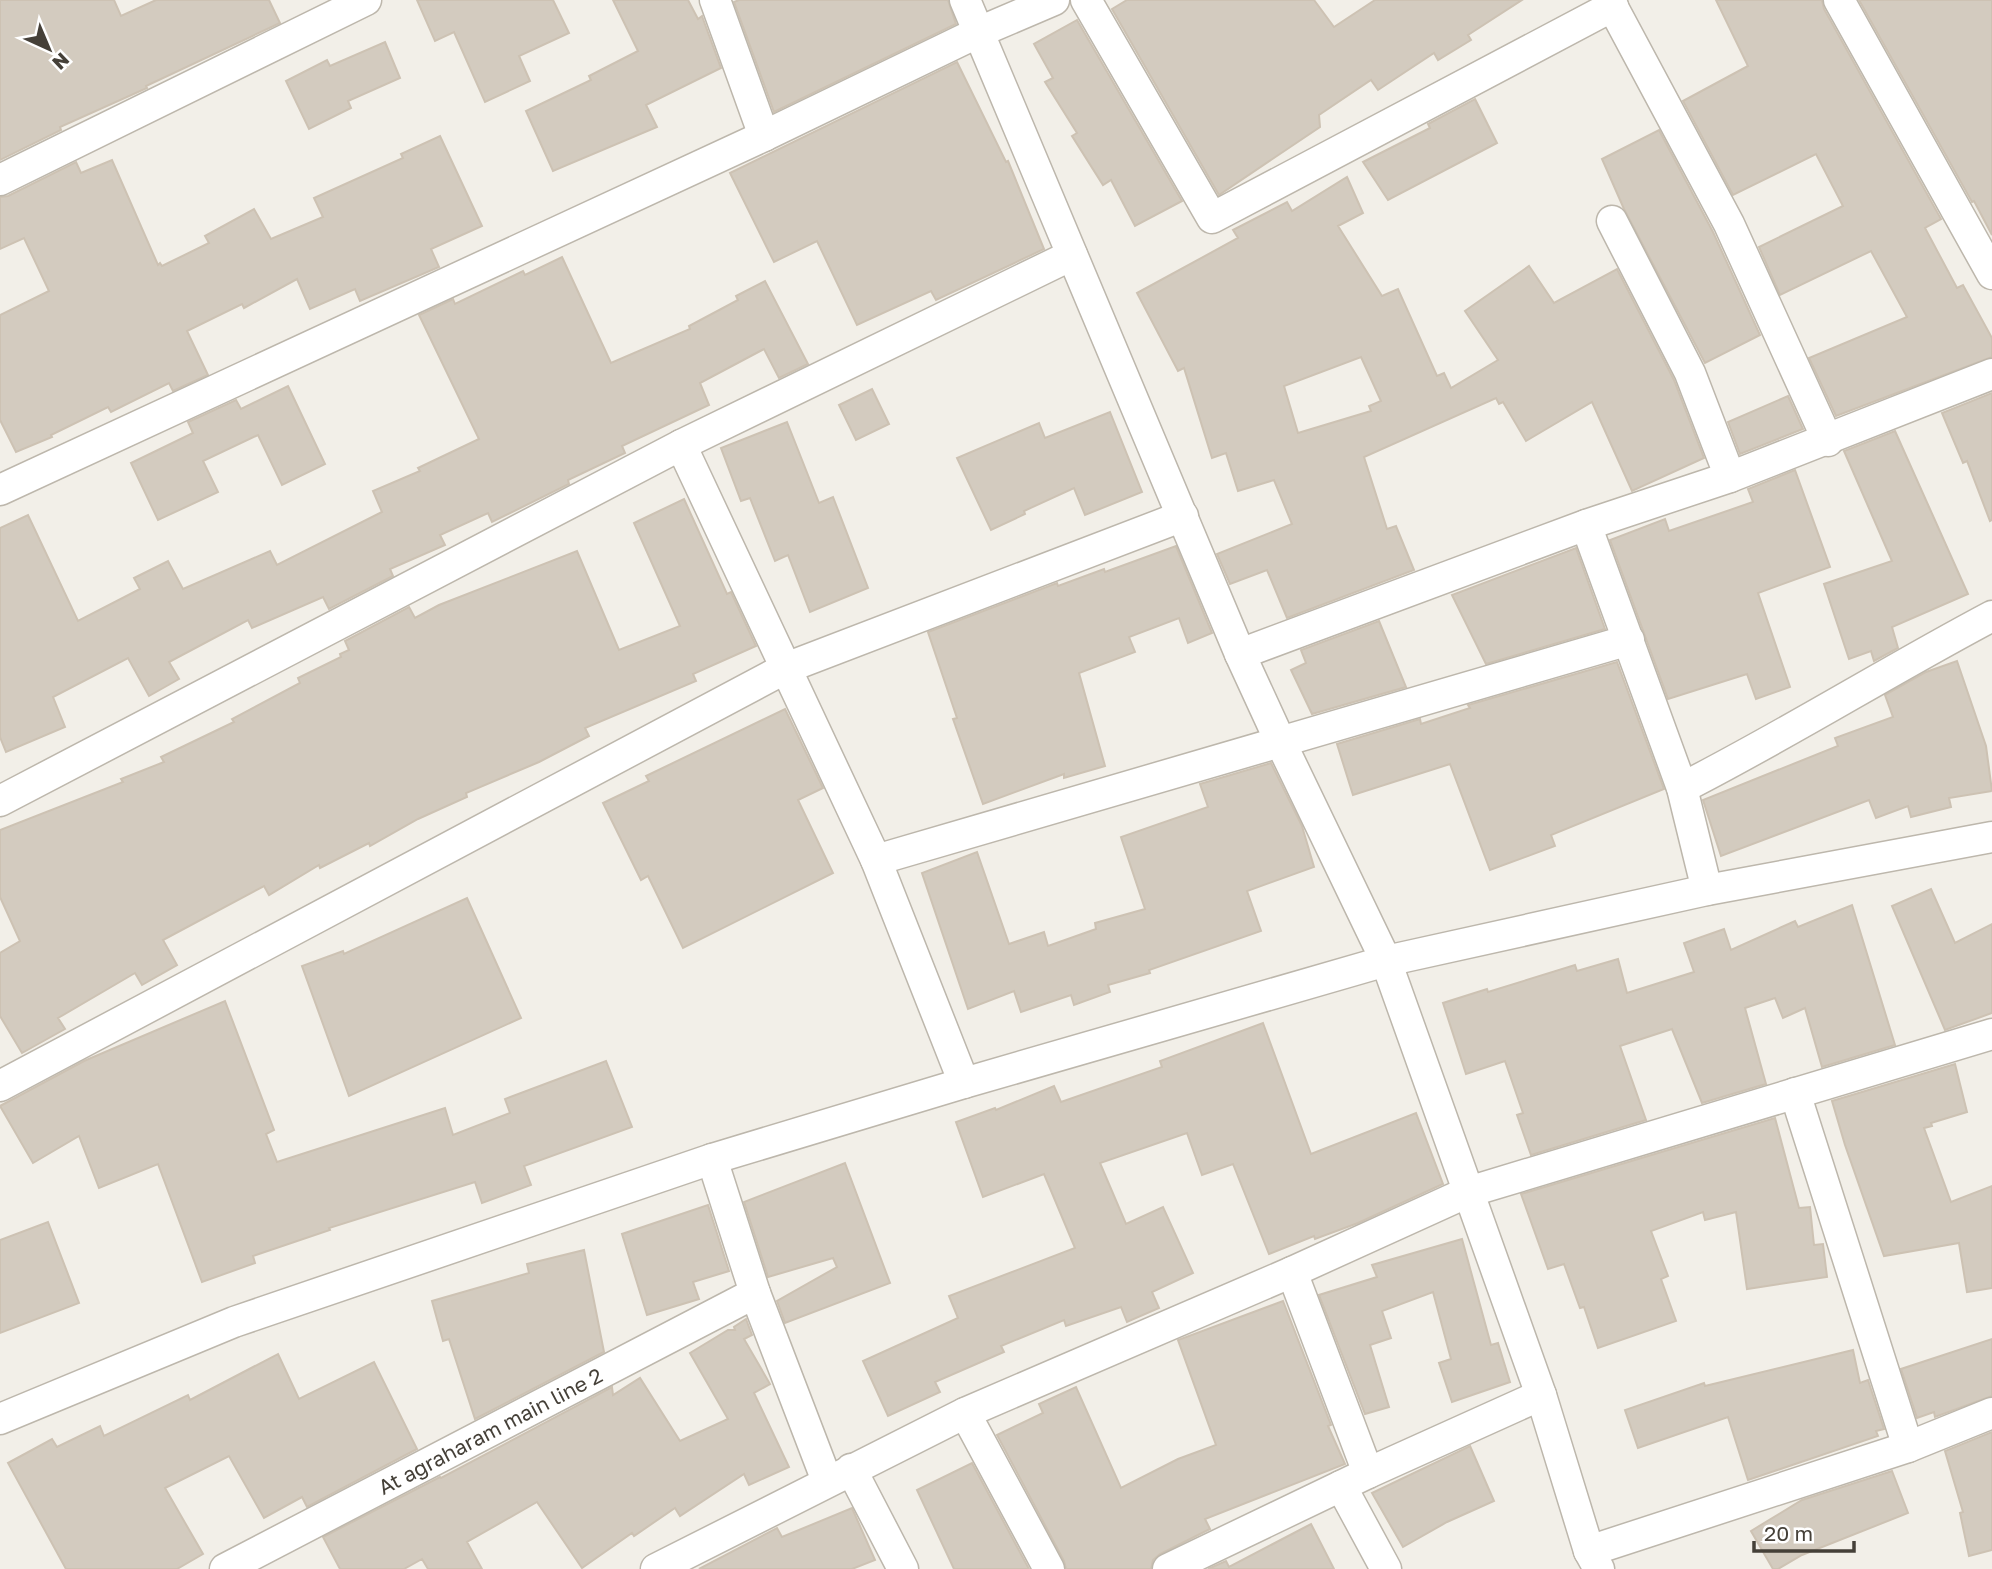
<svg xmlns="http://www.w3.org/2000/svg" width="1992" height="1569" viewBox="0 0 1992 1569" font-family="'Golos Text',sans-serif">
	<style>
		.building { fill: #d3cbbf; stroke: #cdc2b3; stroke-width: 2; fill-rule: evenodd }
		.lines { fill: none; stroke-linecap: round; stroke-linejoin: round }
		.minor-casing { stroke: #bdb7ac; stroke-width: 33 }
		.minor { stroke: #fff; stroke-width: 30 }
		.labels { text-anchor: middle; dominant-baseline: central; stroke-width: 7; stroke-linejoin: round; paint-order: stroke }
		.street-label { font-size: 21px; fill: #454038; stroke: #fff }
	</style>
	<rect width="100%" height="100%" fill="#f2efe8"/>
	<!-- building -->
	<g class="building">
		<polygon points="0,0 114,0 121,16 156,0 269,0 280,23 146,86 147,88 60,127 61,130 0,160"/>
		<polygon points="417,0 553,0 569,33 519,56 530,81 485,102 454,32 435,41"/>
		<polygon points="613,0 688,0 698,19 702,16 721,68 646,105 657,127 553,171 526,111 591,80 589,76 638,51"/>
		<polygon points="739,0 948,0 956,24 774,112 734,2"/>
		<polygon points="1127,0 1314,0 1334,27 1375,0 1522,0 1468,35 1471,40 1438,60 1434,53 1378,90 1371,80 1319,115 1320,127 1219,195 1112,9"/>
		<polygon points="1716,0 1822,0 1824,9 1941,219 1925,228 1957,288 1963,285 1992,338 1992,357 1836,416 1809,358 1907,317 1871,251 1780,295 1759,247 1843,206 1816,154 1733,195 1683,101 1748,66"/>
		<polygon points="1859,0 1992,0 1992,235 1974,201 1972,202"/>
		<polygon points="1077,20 1182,201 1135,226 1111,180 1103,185 1072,136 1077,133 1045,82 1053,78 1034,44"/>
		<polygon points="385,42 400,78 348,101 351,108 309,129 286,81 327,60 330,66"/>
		<polygon points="957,62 1006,162 1008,161 1044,249 936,300 931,291 857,325 817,241 774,262 730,173"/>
		<polygon points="1475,99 1497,143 1388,200 1363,162 1430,128 1428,124"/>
		<polygon points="1659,130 1713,232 1760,335 1705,363 1624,209 1602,159"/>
		<polygon points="440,136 482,226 431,249 439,267 360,301 355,289 310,309 297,279 244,308 242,304 187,331 208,375 173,391 169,383 111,412 108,407 51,435 52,437 16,452 0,420 0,315 49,291 24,238 0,249 0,197 8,196 76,162 81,173 112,160 158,265 160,263 162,266 209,243 205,236 254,209 271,239 323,217 314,198 403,158 401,154"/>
		<path d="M1347,177L1363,213L1338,226L1382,296L1398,289L1437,376L1444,373L1451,388L1498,360L1465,311L1529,266L1554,303L1617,269L1674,380L1704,458L1632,491L1592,402L1526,441L1503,402L1499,404L1496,398L1364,457L1387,529L1396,526L1414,570L1287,618L1267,570L1230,584L1217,554L1292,524L1274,480L1238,491L1226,453L1212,458L1184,368L1178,371L1137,293L1238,238L1233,230L1287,202L1292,211ZM1361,357L1381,401L1369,406L1371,411L1298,433L1284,386Z"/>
		<polygon points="562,257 611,363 690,329 689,326 738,300 736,296 765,281 808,364 779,378 764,349 700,383 709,405 622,446 625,453 568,480 569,484 492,522 488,513 440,535 445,545 390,569 393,576 329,609 323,597 252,628 248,620 169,662 179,679 149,696 128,658 53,697 65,727 6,752 0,737 0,528 28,515 78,621 140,589 134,578 168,561 183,589 270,551 277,565 382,512 373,491 420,471 418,468 479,439 419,315 453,299 455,304 523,271 525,275"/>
		<polygon points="288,386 325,464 282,485 258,435 203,461 218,492 158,520 131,463 193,433 188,422 236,400 241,409"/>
		<polygon points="872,389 889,424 856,440 839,405"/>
		<polygon points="1992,393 1992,520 1990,521 1967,461 1963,463 1942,413"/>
		<polygon points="1788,396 1803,429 1740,454 1728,422"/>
		<polygon points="1110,412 1142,492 1085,515 1074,488 1024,511 1025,514 991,530 957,458 1039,423 1045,438"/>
		<polygon points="787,422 819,503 833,497 868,588 810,612 788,555 775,561 750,498 741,501 721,448"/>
		<polygon points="1895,431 1968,594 1892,627 1898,648 1874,661 1871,651 1849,659 1824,584 1892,561 1844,451"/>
		<polygon points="1795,470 1830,567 1758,593 1790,687 1756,699 1747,674 1668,699 1610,540 1665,519 1669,531 1753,502 1748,489"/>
		<polygon points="684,499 727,594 731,592 756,646 693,674 696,681 585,728 589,736 539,762 466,793 467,797 418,819 370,846 369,843 320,868 319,865 269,895 264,886 163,940 177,965 142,985 135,973 58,1018 65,1029 22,1053 0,1016 0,953 20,941 0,897 0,830 123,782 121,779 164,762 161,757 234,722 232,719 300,683 298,678 341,657 340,654 349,650 345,641 409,607 415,618 439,605 577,551 619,650 680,626 634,523"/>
		<polygon points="1176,546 1212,633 1188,643 1179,618 1129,637 1135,652 1079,673 1105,766 1064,778 1064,774 983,804 953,719 957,718 928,632 1057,583 1058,586 1104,569 1105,572"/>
		<polygon points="1576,548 1605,629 1486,664 1452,595"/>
		<polygon points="1379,621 1406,687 1312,714 1291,670 1306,663 1301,650"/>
		<polygon points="1957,661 1986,746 1992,791 1949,798 1951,807 1911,817 1908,806 1876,818 1869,800 1721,856 1703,800 1838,746 1835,738 1893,717 1885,695 1926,672"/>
		<polygon points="1617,662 1664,789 1551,835 1555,846 1490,870 1450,764 1353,795 1337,744 1420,719 1421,724 1470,708 1468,705"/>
		<polygon points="785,709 823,788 798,800 833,873 683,948 648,876 641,880 603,803 649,781 646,776"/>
		<polygon points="1271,763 1302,826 1314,867 1247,891 1261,931 1149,970 1150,973 1108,985 1110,992 1074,1005 1071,995 1021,1012 1014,991 968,1009 922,873 977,852 1009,944 1044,932 1048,946 1096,929 1095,923 1145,909 1121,837 1208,807 1200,784"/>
		<polygon points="1931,889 1955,943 1992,924 1992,1013 1945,1030 1892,906"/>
		<polygon points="467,898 521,1018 349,1096 302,966 343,951 344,954"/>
		<polygon points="1852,905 1895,1045 1822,1067 1805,1008 1783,1018 1775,998 1745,1008 1766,1084 1702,1103 1672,1029 1620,1046 1646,1120 1531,1155 1517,1115 1523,1113 1505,1061 1466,1074 1443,1003 1487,989 1488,992 1575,965 1577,971 1618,959 1627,993 1694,972 1684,943 1724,929 1731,950 1795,921 1798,927"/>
		<polygon points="225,1001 274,1130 266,1134 277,1162 445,1108 453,1135 510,1113 505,1099 606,1061 632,1127 524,1166 531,1185 482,1203 475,1182 329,1228 330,1230 253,1256 255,1263 202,1282 158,1164 99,1188 79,1136 33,1163 0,1106 84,1061"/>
		<polygon points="1263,1023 1311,1154 1416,1113 1443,1184 1358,1223 1315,1239 1314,1236 1269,1254 1233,1164 1202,1175 1187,1133 1100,1163 1126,1224 1163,1207 1193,1273 1152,1292 1159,1308 1127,1322 1121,1307 1066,1326 1064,1320 1001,1346 1004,1352 935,1382 940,1392 888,1416 863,1361 958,1318 949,1296 1075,1248 1044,1174 983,1197 956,1122 995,1108 996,1110 1054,1086 1061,1102 1162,1067 1160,1061"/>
		<polygon points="1955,1064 1967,1112 1931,1123 1932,1126 1924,1128 1951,1202 1992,1186 1992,1288 1967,1292 1959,1243 1884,1256 1845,1145 1832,1101"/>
		<polygon points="1775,1118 1799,1208 1810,1207 1814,1245 1823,1244 1827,1277 1747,1289 1736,1212 1705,1220 1703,1212 1651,1231 1668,1276 1661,1279 1676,1321 1598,1348 1584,1307 1580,1308 1564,1264 1548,1269 1521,1194"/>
		<polygon points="845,1163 890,1283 785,1323 777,1301 837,1267 833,1258 768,1277 744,1202"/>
		<polygon points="708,1205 729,1271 693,1282 699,1299 647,1315 622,1234"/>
		<polygon points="48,1222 79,1303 0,1333 0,1240"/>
		<polygon points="1462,1239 1491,1345 1498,1343 1510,1382 1452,1402 1439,1363 1451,1359 1433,1292 1382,1311 1391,1338 1370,1345 1389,1407 1365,1414 1319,1295 1377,1277 1372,1265"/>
		<polygon points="584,1250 604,1352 475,1419 449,1339 443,1341 432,1301 529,1273 527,1264"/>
		<polygon points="1283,1301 1331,1425 1328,1426 1345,1464 1205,1519 1210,1529 1160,1554 1153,1560 1151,1569 1066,1569 1064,1561 997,1435 1043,1413 1039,1404 1076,1387 1121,1488 1178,1459 1216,1445 1178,1340"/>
		<polygon points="746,1319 752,1335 744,1339 770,1384 754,1393 789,1467 749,1485 744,1474 680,1516 675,1508 634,1536 632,1533 582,1568 537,1502 467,1542 482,1569 428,1569 422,1559 404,1569 340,1569 323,1537 440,1477 441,1478 612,1387 613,1395 640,1378 680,1441 728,1419 690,1353 728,1330 735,1330 734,1327"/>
		<polygon points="1992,1339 1992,1396 1935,1417 1934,1412 1917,1418 1901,1369"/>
		<polygon points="1853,1350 1860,1383 1868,1380 1884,1429 1876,1431 1878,1436 1748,1480 1728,1417 1638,1448 1625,1410 1704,1383 1705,1386"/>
		<polygon points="278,1354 299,1399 374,1362 417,1449 307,1507 302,1497 264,1518 229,1456 165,1488 203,1554 177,1569 66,1569 8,1463 52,1439 57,1447 100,1426 104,1436 188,1395 190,1400"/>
		<polygon points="1992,1432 1992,1550 1969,1556 1960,1513 1963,1512 1945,1451"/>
		<polygon points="1470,1446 1494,1501 1447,1522 1403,1547 1372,1493"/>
		<polygon points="972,1463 1029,1569 954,1569 917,1490"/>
		<polygon points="1892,1471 1908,1513 1802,1555 1778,1569 1773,1569 1751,1531 1802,1500"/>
		<polygon points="852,1508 875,1560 852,1569 699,1569 777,1528 782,1537"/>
		<polygon points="1311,1524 1334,1569 1208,1569 1226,1561 1229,1567"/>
	</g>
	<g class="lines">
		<defs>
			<g id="minor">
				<polyline points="715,0 764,136"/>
				<polyline points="965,0 1240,654 1280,741 1386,961 1541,1395 1589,1551 1599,1569"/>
				<polyline points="1086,0 1212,218 1613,6"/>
				<polyline points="1609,0 1729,224 1828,441"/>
				<polyline points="1839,0 1992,274"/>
				<polyline points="0,180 366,0"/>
				<polyline points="1612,221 1690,373 1730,477"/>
				<polyline points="681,445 876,860 964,1083"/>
				<polyline points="0,490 764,136 979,32 1054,0"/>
				<polyline points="1586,525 1682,788 1707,890"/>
				<polyline points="1240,654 1586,525 1730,477 1992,374"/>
				<path d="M1682,788C1788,734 1888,671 1992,616"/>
				<polyline points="0,801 681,445 1072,255"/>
				<polyline points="876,860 1629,640"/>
				<polyline points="0,1086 786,668 1183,516"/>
				<polyline points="1795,1093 1908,1447"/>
				<polyline points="712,1159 755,1293 827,1481"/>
				<polyline points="1292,1272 1368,1473"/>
				<polyline points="965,1413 1049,1569"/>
				<polyline points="0,1419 234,1322 712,1159 964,1083 1386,961 1707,890 1992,837"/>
				<polyline points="851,1469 903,1569"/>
				<polyline points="1341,1486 1386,1569"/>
				<polyline points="1589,1551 1908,1447 1992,1413"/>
				<path id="s1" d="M225,1569L755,1293"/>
				<polyline points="656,1569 965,1413 1292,1272 1468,1192 1992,1034"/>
				<polyline points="1168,1569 1368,1473 1541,1395"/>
			</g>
		</defs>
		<!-- minor casing -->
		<use href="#minor" class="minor-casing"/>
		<!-- minor -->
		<use href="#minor" class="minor"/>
	</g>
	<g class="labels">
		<!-- street labels -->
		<g class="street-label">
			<text stroke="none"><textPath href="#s1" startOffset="299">At agraharam main line 2</textPath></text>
		</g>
	</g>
	<!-- north arrow -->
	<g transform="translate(49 49) rotate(136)" stroke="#ffffff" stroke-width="5" paint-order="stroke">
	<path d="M0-5L12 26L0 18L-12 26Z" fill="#454038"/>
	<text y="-10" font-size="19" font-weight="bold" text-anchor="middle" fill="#454038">N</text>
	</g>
	<!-- scale -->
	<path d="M1754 1541v10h100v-10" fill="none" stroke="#454038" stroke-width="3.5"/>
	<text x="1764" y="1541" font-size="21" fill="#454038" stroke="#ffffff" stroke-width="5" paint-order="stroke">20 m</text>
</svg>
